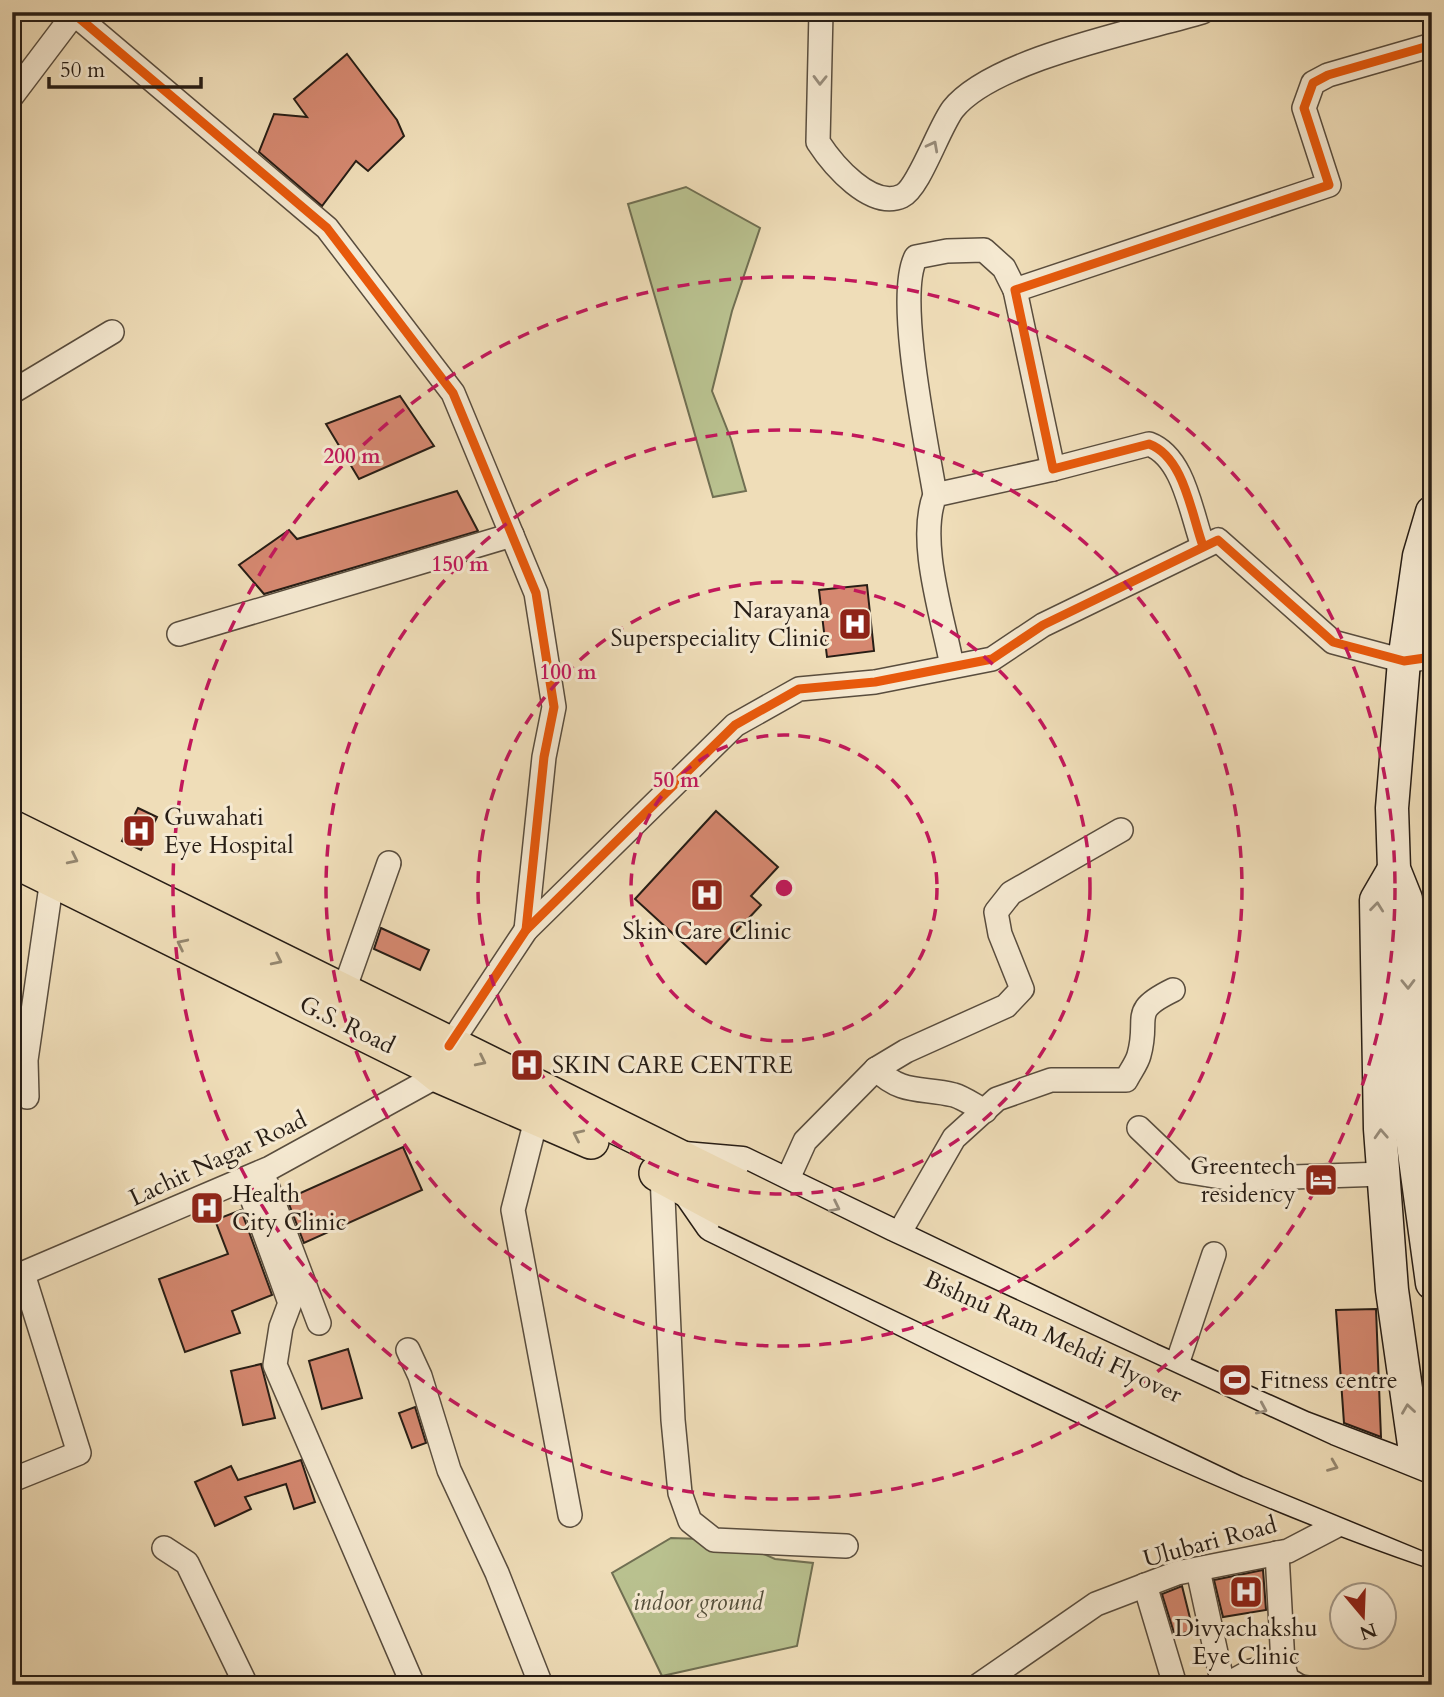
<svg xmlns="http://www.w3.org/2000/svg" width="1444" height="1697" viewBox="0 0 1444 1697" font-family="Cardo,serif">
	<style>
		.green { fill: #b9c18f; stroke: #706f52; stroke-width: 2 }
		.building { fill: #d58870; stroke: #271d15; stroke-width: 2 }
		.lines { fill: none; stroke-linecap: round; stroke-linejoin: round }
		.street-casing { stroke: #594d3e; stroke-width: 26 }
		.secondary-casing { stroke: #271d15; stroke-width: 35 }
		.primary-casing { stroke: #271d15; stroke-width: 38 }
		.street { stroke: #f5e9d1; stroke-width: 23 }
		.secondary { stroke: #f5e9d1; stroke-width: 32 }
		.primary { stroke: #efddb8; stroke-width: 35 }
		.primary-bridge-casing { stroke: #271d15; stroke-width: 38; stroke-linecap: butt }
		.primary-bridge { stroke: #efddb8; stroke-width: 35 }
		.cycleway-casing { stroke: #f5e9d1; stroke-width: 13 }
		.cycleway { stroke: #e8590c; stroke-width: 9 }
		.oneway { stroke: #988d7c }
		.oneway2 { stroke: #95876f }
		.ring { fill: none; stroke: #c2185b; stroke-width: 3.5; stroke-dasharray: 12 9 }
		.labels { text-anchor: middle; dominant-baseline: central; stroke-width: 6; stroke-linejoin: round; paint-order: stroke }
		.poi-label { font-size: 24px; fill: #271d15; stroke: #f5e9d1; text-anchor: start }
		.street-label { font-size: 24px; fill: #271d15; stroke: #f5e9d1 }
		.park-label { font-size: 24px; font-style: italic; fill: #534e3a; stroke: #f5e9d1 }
		.centre { fill: #c2185b; stroke: #f5e9d1; stroke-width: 3.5 }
		.ring-label { font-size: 21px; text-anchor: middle; font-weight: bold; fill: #c2185b; stroke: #f5e9d1; stroke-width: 6; stroke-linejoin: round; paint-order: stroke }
	</style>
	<rect width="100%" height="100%" fill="#efddb8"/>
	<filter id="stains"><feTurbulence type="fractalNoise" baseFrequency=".00286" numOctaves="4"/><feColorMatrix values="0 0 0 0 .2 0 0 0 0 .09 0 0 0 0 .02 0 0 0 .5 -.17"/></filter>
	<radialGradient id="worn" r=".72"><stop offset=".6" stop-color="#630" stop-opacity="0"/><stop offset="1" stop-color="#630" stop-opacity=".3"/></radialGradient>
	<!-- green -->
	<g class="green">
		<polygon points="686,187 760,228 732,311 712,391 731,439 746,491 713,497 628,204"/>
		<polygon points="671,1538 732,1540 775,1559 813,1563 797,1646 662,1676 612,1573"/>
		<polygon points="1246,1666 1328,1679 1363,1677 1366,1685 1248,1685"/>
	</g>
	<!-- building -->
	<g class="building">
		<polygon points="347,54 397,120 404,136 368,171 356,161 322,206 259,152 274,114 307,117 294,99"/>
		<polygon points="400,396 434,446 359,479 326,424"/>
		<polygon points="457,491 478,531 264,594 239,565 289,530 297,539"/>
		<polygon points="867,585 874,651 827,657 819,590"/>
		<polygon points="138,808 157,817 141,850 122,841"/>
		<polygon points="716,811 778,867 751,896 761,905 706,964 635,899"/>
		<polygon points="381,928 429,950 420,970 374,949"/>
		<polygon points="403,1147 422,1190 304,1243 287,1199"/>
		<polygon points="241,1210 272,1295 232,1311 240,1333 185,1352 159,1279 228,1254 215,1220"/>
		<polygon points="1376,1309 1381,1437 1344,1423 1336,1310"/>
		<polygon points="348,1349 362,1398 322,1409 309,1361"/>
		<polygon points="261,1364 275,1418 243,1425 231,1371"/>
		<polygon points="415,1407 426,1443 412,1448 399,1413"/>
		<polygon points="301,1460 315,1502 294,1509 286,1484 245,1497 251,1509 215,1526 195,1482 231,1466 238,1480"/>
		<polygon points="1263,1570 1266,1610 1223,1617 1214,1580"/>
		<polygon points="1182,1586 1193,1630 1175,1636 1162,1594"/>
	</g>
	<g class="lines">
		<defs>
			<g id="street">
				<polyline points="72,12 327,228 453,393 536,593 554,707 544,757 526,930"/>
				<path d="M821,12L818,142C833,165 871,210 902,196C919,188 939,127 953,109C993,59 1138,31 1202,12"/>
				<polyline points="12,96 74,14"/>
				<polyline points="12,392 112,332"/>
				<path d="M935,495C927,446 895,296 916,257L947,251L984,250L1004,268L1015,290"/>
				<path d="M1203,546C1191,513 1184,457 1149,444L1053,469L1015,290L1329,185L1304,108L1313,83L1328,75L1432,45"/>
				<polyline points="179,634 512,535"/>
				<path d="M952,666C943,617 917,541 935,495L1053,469"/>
				<polyline points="343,993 389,863"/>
				<polyline points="449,1046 526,930 735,725 799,689 875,682 992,659 1043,625 1218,540 1333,642 1404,661 1432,657"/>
				<path d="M876,1069C902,1095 922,1087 954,1095C964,1098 975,1106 985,1111"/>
				<polyline points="27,1097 26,1060 52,879"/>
				<polyline points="537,1116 513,1210 570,1515"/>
				<polyline points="1139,1128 1184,1171 1233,1179 1384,1174"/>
				<polyline points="262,1172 319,1323"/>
				<polyline points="662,1175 673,1420 680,1493 690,1521 714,1540 846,1546"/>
				<polyline points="245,1179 290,1303 281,1327 275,1365 413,1685"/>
				<polyline points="786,1183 805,1141 876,1069 906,1051 1006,1006 1022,989 1000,934 996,912 1011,893 1121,830"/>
				<path d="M897,1237L954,1138L997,1099L1051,1080H1126C1130,1072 1137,1063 1139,1055C1150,1016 1128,1012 1173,990"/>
				<polyline points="12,1278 270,1168 439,1075"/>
				<polyline points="408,1350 420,1376 449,1470 497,1573 541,1685"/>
				<polyline points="1175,1370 1214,1254"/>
				<polyline points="12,1480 79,1453 23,1274"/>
				<polyline points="164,1548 187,1563 246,1685"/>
				<polyline points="1277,1553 1283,1664 1287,1679 1297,1685"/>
				<polyline points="1198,1570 1223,1685"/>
				<polyline points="1145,1585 1175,1685"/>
				<polyline points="979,1685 1096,1604 1177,1573 1288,1551 1355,1516"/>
				<polyline points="1226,1685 1251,1671 1283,1664"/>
			</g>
			<g id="secondary">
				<polyline points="1432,512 1419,556 1404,661 1392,808 1394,869 1406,899 1411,1130 1432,1283"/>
				<polyline points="1394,869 1376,900 1380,1129 1392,1290 1420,1487"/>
				<polyline points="684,1158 742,1163 1150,1359 1304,1428 1432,1476"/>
				<path d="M685,1186L712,1225C948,1340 1183,1467 1432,1552"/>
			</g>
			<g id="primary">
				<polyline points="12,828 739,1187"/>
				<polyline points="12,859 424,1063 439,1075 591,1141"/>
				<polyline points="657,1173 726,1210"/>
			</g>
		</defs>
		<!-- street casing -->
		<use href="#street" class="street-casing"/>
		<!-- secondary casing -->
		<use href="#secondary" class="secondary-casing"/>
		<!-- primary casing -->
		<use href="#primary" class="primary-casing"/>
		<!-- street -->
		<use href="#street" class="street"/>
		<!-- secondary -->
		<use href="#secondary" class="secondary"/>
		<!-- primary -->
		<use href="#primary" class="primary"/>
		<defs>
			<g id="primary-bridge">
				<polyline points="739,1187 881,1257 1323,1461 1432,1505"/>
				<polyline points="726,1210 1250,1460 1432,1535"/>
			</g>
		</defs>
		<!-- primary-bridge casing -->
		<use href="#primary-bridge" class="primary-bridge-casing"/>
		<!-- primary-bridge -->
		<use href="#primary-bridge" class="primary-bridge"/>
		<defs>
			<g id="cycleway">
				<polyline points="72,12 327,228 453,393 536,593 554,707 544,757 526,930"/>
				<path d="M1203,546C1191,513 1184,457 1149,444L1053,469L1015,290L1329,185L1304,108L1313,83L1328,75L1432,45"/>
				<polyline points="449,1046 526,930 735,725 799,689 875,682 992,659 1043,625 1218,540 1333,642 1404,661 1432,657"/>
			</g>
		</defs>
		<!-- cycleway casing -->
		<use href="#cycleway" class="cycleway-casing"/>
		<!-- cycleway -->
		<use href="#cycleway" class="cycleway"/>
	</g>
	<!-- one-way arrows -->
	<defs><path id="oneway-chevron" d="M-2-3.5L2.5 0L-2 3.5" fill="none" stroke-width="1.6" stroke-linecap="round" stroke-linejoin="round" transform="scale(1.75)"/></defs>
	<g class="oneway">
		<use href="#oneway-chevron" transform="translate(820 80) rotate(91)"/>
		<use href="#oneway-chevron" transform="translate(933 146) rotate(-62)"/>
		<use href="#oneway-chevron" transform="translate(1377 907) rotate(-84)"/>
		<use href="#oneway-chevron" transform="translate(1408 984) rotate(89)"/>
		<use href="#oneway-chevron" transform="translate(1381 1134) rotate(-93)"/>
		<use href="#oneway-chevron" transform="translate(835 1207) rotate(26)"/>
		<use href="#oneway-chevron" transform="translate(1262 1409) rotate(24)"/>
		<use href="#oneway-chevron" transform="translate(1408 1409) rotate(-98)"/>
	</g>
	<g class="oneway2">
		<use href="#oneway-chevron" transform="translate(73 859) rotate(26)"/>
		<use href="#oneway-chevron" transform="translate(182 944) rotate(-154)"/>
		<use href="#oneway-chevron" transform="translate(277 960) rotate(26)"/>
		<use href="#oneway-chevron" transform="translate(481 1061) rotate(26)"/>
		<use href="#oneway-chevron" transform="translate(578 1135) rotate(-155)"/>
		<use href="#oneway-chevron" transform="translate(1333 1466) rotate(22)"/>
	</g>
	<!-- distance rings -->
	<g class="ring">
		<circle cx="784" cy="888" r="153"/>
		<circle cx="784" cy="888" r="306"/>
		<circle cx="784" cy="888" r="458"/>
		<circle cx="784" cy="888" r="611"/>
	</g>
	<!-- icons -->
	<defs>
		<symbol id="hospital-square" viewBox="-11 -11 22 22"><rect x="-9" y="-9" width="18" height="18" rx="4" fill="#8f2418" stroke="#f5e9d1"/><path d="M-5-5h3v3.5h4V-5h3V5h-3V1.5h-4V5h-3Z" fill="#fff"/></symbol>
		<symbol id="hotel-square" viewBox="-11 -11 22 22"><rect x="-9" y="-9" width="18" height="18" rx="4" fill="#8f2418" stroke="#f5e9d1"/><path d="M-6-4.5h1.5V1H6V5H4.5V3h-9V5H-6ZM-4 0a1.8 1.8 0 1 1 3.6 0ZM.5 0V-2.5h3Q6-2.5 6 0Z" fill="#fff"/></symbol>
		<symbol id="stadium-square" viewBox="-11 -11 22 22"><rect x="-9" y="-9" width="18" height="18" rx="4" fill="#8f2418" stroke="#f5e9d1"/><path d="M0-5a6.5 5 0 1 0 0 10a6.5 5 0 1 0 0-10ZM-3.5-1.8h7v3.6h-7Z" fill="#fff"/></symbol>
	</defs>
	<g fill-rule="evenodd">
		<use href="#hospital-square" x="836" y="605" width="38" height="38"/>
		<use href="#hospital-square" x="120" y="812" width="38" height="38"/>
		<use href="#hospital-square" x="688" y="876" width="38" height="38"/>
		<use href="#hospital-square" x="508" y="1046" width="38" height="38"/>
		<use href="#hotel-square" x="1302" y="1161" width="38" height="38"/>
		<use href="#hospital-square" x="188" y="1189" width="38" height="38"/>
		<use href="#stadium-square" x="1216" y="1361" width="38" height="38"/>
		<use href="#hospital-square" x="1227" y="1573" width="38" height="38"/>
	</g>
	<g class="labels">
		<!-- poi labels -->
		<g class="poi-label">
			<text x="830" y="610" text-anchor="end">Narayana<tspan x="830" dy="28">Superspeciality Clinic</tspan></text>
			<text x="164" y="817">Guwahati<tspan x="164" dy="28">Eye Hospital</tspan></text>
			<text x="707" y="931" text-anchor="middle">Skin Care Clinic</text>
			<text x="552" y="1065">SKIN CARE CENTRE</text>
			<text x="1296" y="1166" text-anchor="end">Greentech<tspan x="1296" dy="28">residency</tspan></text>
			<text x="232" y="1194">Health<tspan x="232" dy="28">City Clinic</tspan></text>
			<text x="1260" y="1380">Fitness centre</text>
			<text x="1246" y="1628" text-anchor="middle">Divyachakshu<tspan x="1246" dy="28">Eye Clinic</tspan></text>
		</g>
		<!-- street labels -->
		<g class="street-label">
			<text transform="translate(347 1025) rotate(26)">G.S. Road</text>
			<text transform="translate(218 1159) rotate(-25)">Lachit Nagar Road</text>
			<text transform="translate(1053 1337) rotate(25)">Bishnu Ram Mehdi Flyover</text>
			<text transform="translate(1210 1542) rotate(-15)">Ulubari Road</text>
		</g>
		<!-- park labels -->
		<g class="park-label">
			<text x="698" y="1602">indoor ground</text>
		</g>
	</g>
	<circle cx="784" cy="888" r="10" class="centre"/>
	<g class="ring-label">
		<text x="352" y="463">200 m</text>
		<text x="460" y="571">150 m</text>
		<text x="568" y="679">100 m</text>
		<text x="676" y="787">50 m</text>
	</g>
	<!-- margin -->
	<rect width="1444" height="1697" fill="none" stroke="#efddb8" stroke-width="42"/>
	<rect x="14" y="14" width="1416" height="1669" fill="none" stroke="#271d15" stroke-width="3.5"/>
	<rect x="21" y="21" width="1402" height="1655" fill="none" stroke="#271d15" stroke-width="2"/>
	<!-- north arrow -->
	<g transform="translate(1363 1616) rotate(161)"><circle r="33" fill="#f5e9d1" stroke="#a39786" stroke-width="2"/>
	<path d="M0-5L12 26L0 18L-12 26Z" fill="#8f2418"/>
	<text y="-10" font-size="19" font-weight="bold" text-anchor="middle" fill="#271d15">N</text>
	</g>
	<!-- scale -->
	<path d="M49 77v10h152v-10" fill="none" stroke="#271d15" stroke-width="3.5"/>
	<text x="60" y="77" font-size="21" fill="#271d15" stroke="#f5e9d1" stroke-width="5" paint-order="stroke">50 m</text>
	<rect width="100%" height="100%" filter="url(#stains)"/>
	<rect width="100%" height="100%" fill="url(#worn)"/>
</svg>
